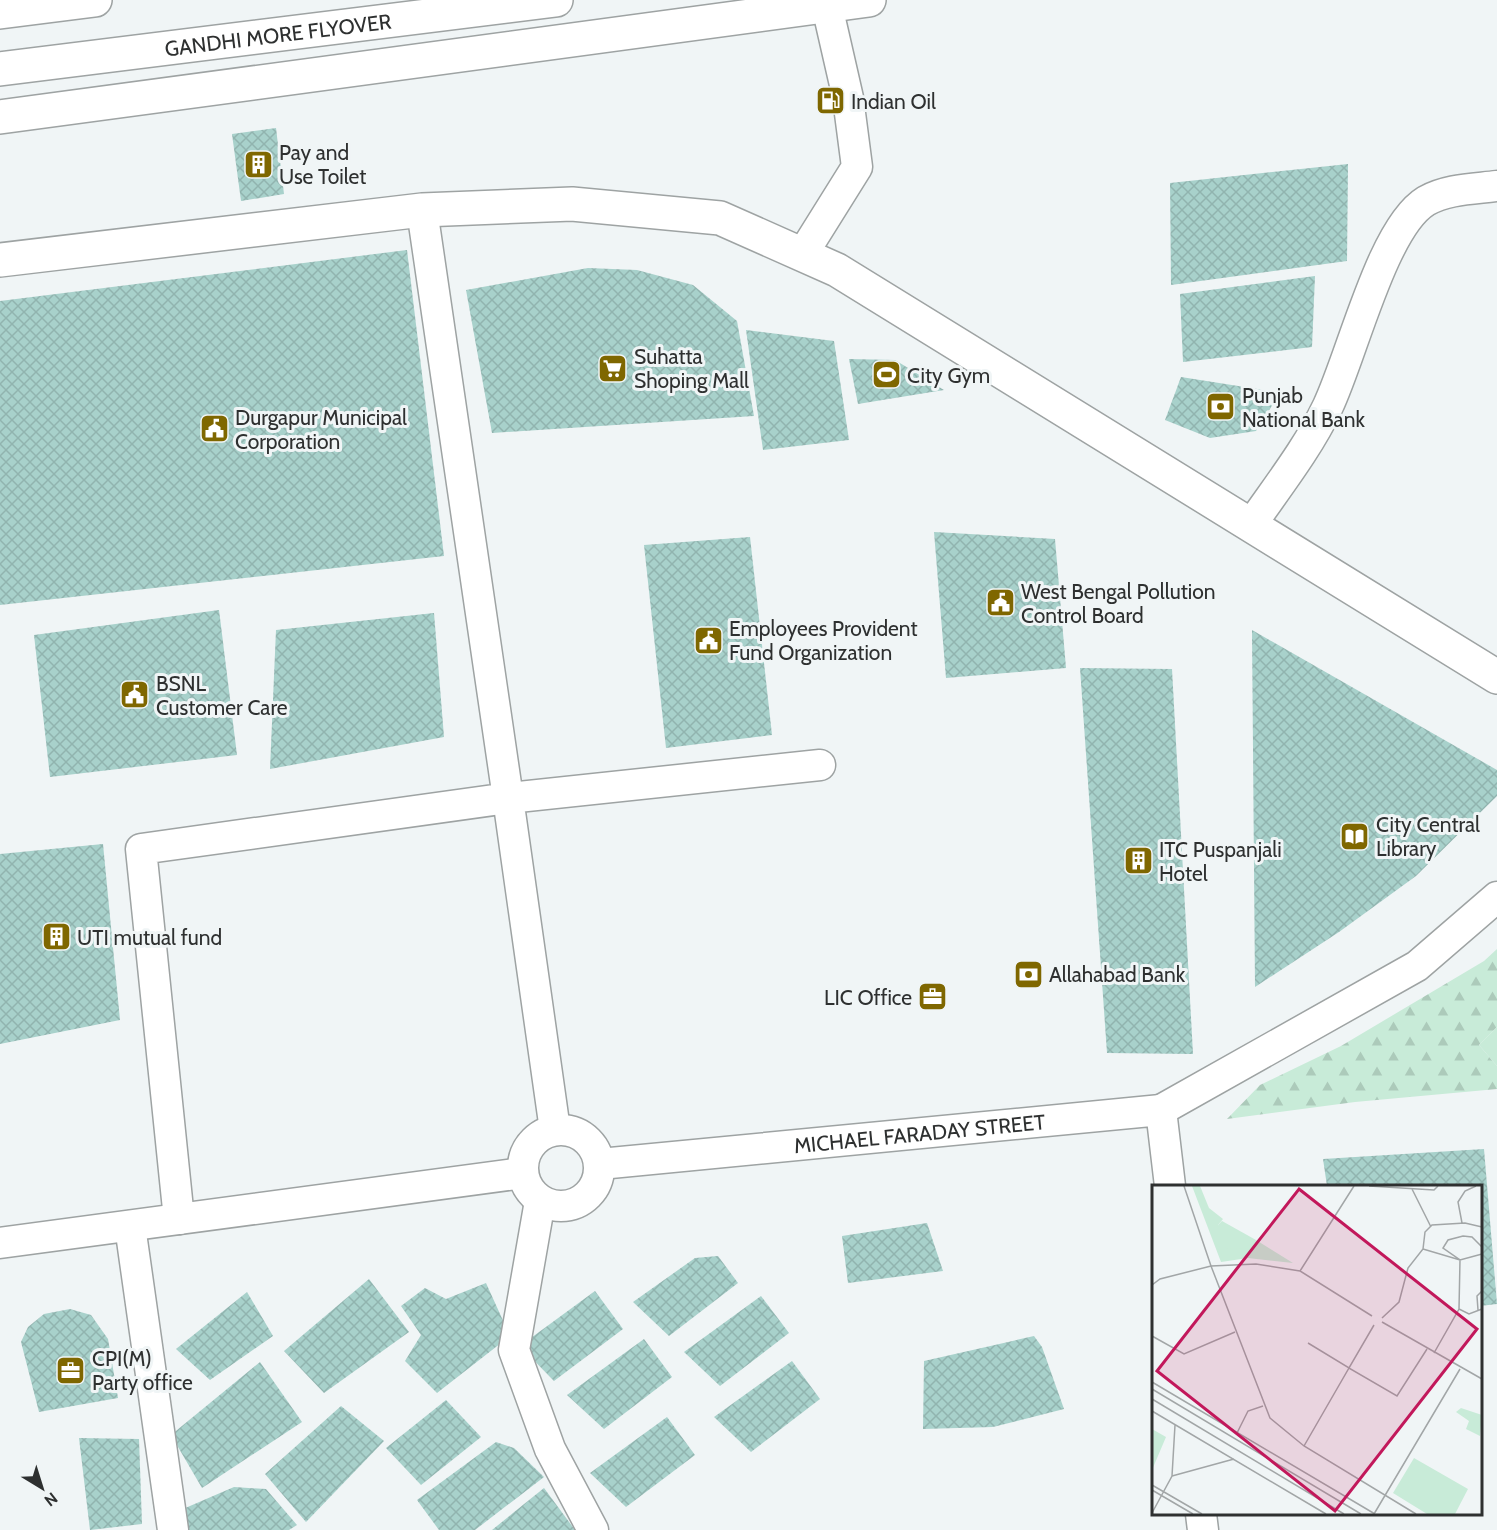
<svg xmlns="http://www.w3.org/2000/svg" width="1497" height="1530" viewBox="0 0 1497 1530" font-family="Cabin,sans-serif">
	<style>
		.forest { fill: url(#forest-firs) }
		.garden { fill: #c8ebd8 }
		.building { fill: url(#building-cross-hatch) }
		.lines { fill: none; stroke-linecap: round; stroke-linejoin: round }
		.street-casing { stroke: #9ea3a3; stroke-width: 33 }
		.secondary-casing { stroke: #9ea3a3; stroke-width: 36 }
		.highway-casing { stroke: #9ea3a3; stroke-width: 36 }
		.street { stroke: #fff; stroke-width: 30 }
		.secondary { stroke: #fff; stroke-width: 33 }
		.highway { stroke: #fff; stroke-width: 33 }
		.labels { text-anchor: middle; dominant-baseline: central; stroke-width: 6; stroke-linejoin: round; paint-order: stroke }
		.street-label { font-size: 21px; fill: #2e3030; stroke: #f0f5f6 }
		.poi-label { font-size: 21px; fill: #2e3030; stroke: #f0f5f6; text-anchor: start }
		.inset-road { fill: none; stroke: #a2a6a7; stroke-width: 1.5 }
		.view { fill: #c2185b; fill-opacity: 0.15; stroke: #c2185b; stroke-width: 3 }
		.inset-edge { fill: none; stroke: #2e3030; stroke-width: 3 }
	</style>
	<defs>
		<pattern id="forest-firs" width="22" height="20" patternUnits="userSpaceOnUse" patternTransform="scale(1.5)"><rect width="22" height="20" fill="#c8ebd8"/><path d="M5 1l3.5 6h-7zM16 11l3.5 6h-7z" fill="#accaba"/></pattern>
		<pattern id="building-cross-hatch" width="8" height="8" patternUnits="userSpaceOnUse" patternTransform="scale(1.5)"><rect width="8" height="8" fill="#a8d1cb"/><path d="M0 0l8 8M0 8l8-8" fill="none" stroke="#91b4af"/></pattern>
	</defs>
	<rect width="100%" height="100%" fill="#f0f5f6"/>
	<!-- forest -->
	<polygon class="forest" points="1497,949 1497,1027 1479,1045 1497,1066 1497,1089 1355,1102 1227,1119 1260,1085 1341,1046 1484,961"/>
	<!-- garden -->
	<polygon class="garden" points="1497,1027 1497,1066 1479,1045"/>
	<!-- building -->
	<g class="building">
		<polygon points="276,128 284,194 241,201 232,134"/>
		<polygon points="1348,164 1347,261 1171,285 1170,183"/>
		<polygon points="407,250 444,556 0,605 0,301"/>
		<polygon points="588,268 637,270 693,285 737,321 754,416 492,433 466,290"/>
		<polygon points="1315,276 1312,347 1183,362 1180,294"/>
		<polygon points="746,330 834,341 849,440 763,450"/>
		<polygon points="849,359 895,360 944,390 858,404"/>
		<polygon points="1181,377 1270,391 1280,393 1256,431 1210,438 1165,420"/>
		<polygon points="934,532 1055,539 1066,668 946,678"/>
		<polygon points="750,537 772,735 666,748 644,545"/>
		<polygon points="219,610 237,755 50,777 34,635"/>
		<polygon points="434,613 444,737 270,769 276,630"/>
		<polygon points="1252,630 1497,770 1497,796 1416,876 1339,932 1255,987"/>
		<polygon points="1080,668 1172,669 1193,1054 1107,1053"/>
		<polygon points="103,844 120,1020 0,1044 0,854"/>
		<polygon points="1484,1149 1497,1304 1480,1306 1480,1186 1327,1186 1323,1159"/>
		<polygon points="927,1223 943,1271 848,1283 842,1236"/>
		<polygon points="718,1256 738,1283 669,1336 633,1302 695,1258"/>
		<polygon points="369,1279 409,1332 324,1393 284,1351"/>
		<polygon points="486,1283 510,1336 437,1393 405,1361 421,1335 401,1306 425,1288 446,1299"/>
		<polygon points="595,1291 623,1329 554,1381 520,1346"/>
		<polygon points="247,1292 273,1336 210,1380 176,1349"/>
		<polygon points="761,1296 789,1333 720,1386 684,1352"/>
		<polygon points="70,1309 91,1315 108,1339 118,1398 39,1412 21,1342 28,1327 44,1314"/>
		<polygon points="1034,1336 1042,1347 1064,1409 993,1427 923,1429 924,1361"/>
		<polygon points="644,1339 672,1377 604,1429 567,1395"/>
		<polygon points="792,1361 820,1399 751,1452 714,1417"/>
		<polygon points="260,1362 302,1422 202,1488 171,1435"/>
		<polygon points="446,1400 481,1437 421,1485 386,1448"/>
		<polygon points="341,1406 384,1441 306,1522 265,1474"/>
		<polygon points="667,1417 695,1455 626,1507 590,1473"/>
		<polygon points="79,1438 139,1439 142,1524 90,1530"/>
		<polygon points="496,1442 514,1448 544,1477 475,1530 439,1530 417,1500"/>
		<polygon points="234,1487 266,1489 297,1525 289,1530 187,1530 183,1509"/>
		<polygon points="544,1488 575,1530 492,1530"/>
	</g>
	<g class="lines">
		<defs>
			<g id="street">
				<polyline points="802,255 857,167 848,98 827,6"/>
				<path d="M1251,525C1278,486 1308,448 1328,406C1352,356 1382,228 1426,201C1447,189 1473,189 1497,186"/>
				<polyline points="1161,1110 1417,966 1497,897"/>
				<polyline points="555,1130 508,798 820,765"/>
				<circle cx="561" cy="1168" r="38"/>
				<path id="s1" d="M600,1164L1161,1110L1170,1186"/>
				<polyline points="540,1201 514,1350 550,1449 593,1530"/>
				<polyline points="179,1219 141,849 508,798 422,210"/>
				<polyline points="130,1226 173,1530"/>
				<polyline points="0,1243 523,1173"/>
				<polyline points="1201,1514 1203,1530"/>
			</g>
			<g id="secondary">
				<polyline points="0,117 869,0"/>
				<polyline points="0,260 422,210 572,204 720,218 837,270 1497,677"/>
			</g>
			<g id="highway">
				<polyline points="0,12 95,0"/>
				<path id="s2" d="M0,69L556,0"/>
			</g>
		</defs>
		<!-- street casing -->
		<use href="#street" class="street-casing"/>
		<!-- secondary casing -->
		<use href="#secondary" class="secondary-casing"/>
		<!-- highway casing -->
		<use href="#highway" class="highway-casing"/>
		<!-- street -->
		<use href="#street" class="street"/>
		<!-- secondary -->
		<use href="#secondary" class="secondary"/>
		<!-- highway -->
		<use href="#highway" class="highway"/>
	</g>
	<!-- icons -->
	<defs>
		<symbol id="fuel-square" viewBox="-11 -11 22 22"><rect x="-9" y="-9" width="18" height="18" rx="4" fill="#7f6700" stroke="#f0f5f6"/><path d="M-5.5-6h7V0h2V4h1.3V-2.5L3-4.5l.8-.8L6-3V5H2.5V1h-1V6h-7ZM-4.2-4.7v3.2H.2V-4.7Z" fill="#fff"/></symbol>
		<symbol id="building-square" viewBox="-11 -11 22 22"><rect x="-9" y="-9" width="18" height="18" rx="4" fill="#7f6700" stroke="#f0f5f6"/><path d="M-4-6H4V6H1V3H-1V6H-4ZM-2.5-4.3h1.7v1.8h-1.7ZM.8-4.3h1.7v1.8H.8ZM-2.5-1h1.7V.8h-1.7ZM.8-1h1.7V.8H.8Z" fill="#fff"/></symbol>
		<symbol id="supermarket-square" viewBox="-11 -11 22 22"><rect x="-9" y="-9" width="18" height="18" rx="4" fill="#7f6700" stroke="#f0f5f6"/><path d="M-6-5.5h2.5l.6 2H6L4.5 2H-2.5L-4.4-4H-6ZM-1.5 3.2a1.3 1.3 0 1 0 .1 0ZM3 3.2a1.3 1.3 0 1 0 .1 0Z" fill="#fff"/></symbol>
		<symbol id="stadium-square" viewBox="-11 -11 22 22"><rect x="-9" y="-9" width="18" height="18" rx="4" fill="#7f6700" stroke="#f0f5f6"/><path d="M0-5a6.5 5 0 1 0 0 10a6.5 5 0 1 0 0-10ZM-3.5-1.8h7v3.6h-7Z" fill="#fff"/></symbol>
		<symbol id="bank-square" viewBox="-11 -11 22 22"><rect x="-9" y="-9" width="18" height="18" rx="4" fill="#7f6700" stroke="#f0f5f6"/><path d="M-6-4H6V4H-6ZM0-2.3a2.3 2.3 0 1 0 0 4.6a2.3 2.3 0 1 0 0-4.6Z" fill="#fff"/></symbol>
		<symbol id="civic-square" viewBox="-11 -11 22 22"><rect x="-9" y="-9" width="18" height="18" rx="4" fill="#7f6700" stroke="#f0f5f6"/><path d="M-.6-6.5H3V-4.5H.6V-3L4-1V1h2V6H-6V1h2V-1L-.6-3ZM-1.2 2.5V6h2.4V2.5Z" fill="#fff"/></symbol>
		<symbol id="library-square" viewBox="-11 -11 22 22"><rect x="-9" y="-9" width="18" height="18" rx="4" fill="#7f6700" stroke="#f0f5f6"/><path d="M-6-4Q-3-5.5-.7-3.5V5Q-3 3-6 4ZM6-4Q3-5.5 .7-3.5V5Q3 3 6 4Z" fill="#fff"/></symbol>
		<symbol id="office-square" viewBox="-11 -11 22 22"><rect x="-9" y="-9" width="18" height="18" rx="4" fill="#7f6700" stroke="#f0f5f6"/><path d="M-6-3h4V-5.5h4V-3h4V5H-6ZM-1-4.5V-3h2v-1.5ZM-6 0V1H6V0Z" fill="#fff"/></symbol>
	</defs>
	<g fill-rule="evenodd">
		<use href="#fuel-square" x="814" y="84" width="33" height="33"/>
		<use href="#building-square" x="242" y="148" width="33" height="33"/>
		<use href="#supermarket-square" x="596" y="352" width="33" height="33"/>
		<use href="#stadium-square" x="870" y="358" width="33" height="33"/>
		<use href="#bank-square" x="1204" y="390" width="33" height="33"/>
		<use href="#civic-square" x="198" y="412" width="33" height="33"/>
		<use href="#civic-square" x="984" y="586" width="33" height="33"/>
		<use href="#civic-square" x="692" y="624" width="33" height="33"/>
		<use href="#civic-square" x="118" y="678" width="33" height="33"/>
		<use href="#library-square" x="1338" y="820" width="33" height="33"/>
		<use href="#building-square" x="1122" y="844" width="33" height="33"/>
		<use href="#building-square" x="40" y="920" width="33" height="33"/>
		<use href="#bank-square" x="1012" y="958" width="33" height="33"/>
		<use href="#office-square" x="916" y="980" width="33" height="33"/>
		<use href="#office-square" x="54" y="1354" width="33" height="33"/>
	</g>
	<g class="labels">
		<!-- street labels -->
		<g class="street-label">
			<text stroke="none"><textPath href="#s2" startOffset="280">GANDHI MORE FLYOVER</textPath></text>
			<text stroke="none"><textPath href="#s1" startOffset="321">MICHAEL FARADAY STREET</textPath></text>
		</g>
		<!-- poi labels -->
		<g class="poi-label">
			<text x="851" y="101">Indian Oil</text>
			<text x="279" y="152">Pay and<tspan x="279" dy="24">Use Toilet</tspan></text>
			<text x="634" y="356">Suhatta<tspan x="634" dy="24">Shoping Mall</tspan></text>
			<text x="907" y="375">City Gym</text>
			<text x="1242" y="395">Punjab<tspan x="1242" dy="24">National Bank</tspan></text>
			<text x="235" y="417">Durgapur Municipal<tspan x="235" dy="24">Corporation</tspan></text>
			<text x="1021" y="591">West Bengal Pollution<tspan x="1021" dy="24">Control Board</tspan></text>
			<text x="729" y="628">Employees Provident<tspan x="729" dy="24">Fund Organization</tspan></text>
			<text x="156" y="683">BSNL<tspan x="156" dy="24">Customer Care</tspan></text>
			<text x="1376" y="824">City Central<tspan x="1376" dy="24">Library</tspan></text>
			<text x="1159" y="849">ITC Puspanjali<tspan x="1159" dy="24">Hotel</tspan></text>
			<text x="77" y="937">UTI mutual fund</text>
			<text x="1049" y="974">Allahabad Bank</text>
			<text x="912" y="997" text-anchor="end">LIC Office</text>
			<text x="92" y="1358">CPI(M)<tspan x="92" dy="24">Party office</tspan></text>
		</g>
	</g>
	<!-- overview -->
	<g transform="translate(1152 1185)">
		<rect width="330" height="330" fill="#f0f5f6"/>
		<path d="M40,1H48L57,23L71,34L66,40L104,64V55L141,78L96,73L69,77Z" fill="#c8ebd8"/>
		<path d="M309,223L330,230L328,251L314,244L317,236L304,227ZM0,244L14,252L0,285ZM262,273L316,304L303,329H275L241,308Z" fill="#c8ebd8"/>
		<path d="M70,36L104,55V64L74,63L66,40Z" fill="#c8ebd8"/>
		<path class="inset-road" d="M32,1L59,81L118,233L152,261L264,329M202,1L148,86L220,131M217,1L282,5L286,1M260,4L279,42M310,38L306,17L313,6L324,1M271,64L308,75L330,69M0,100L8,94L59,81L104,79L148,86M307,124L317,129L330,124M326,125L325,111L330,106M230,133L247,117L256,83L271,64L273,47L280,40L313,38L330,42M230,137L330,194M0,151L32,169L83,147M156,158L197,183L222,140M282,168L307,124L308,75L291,63L296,55L311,51L320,52L330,62M0,197L223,329M0,204L209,329M0,214L192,329M0,226L174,329M85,248L96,226L111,221M152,261L197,183L245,211L275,164M20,291L82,274M0,300L50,329M0,305L41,329M0,328L20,291L23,240M222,329L308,184"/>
		<path class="view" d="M147,4L325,144L183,326L5,186Z"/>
		<rect width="330" height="330" class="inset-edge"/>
	</g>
	<!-- north arrow -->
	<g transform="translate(42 1488) rotate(142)" stroke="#f0f5f6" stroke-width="4.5" paint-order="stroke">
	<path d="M0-4.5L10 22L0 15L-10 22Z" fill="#2e3030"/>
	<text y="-9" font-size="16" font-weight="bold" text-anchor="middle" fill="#2e3030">N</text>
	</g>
</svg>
